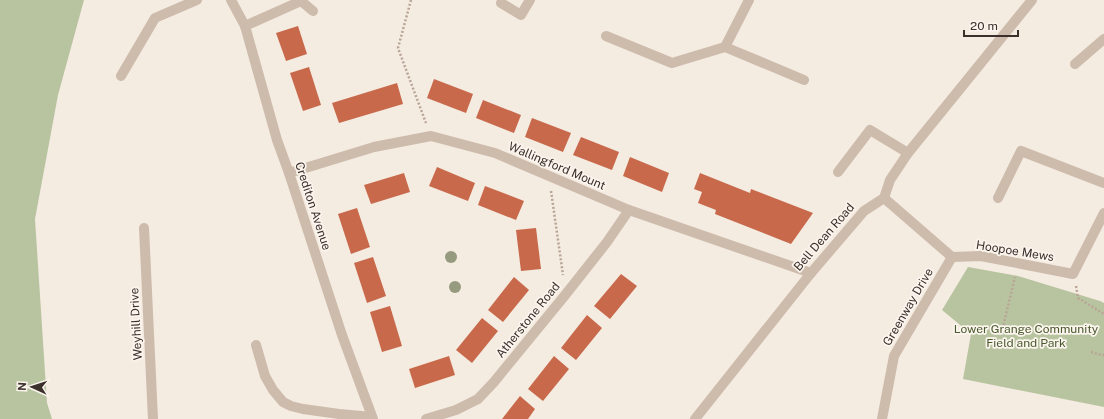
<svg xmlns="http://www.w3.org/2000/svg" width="1104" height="419" viewBox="0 0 1104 419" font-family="'Public Sans',sans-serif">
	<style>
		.green { fill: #b8c4a0 }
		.building { fill: #c8694b }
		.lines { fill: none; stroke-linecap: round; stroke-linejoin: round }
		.path { stroke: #b9a596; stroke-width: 2.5; stroke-dasharray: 2 2; stroke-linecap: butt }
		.minor { stroke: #cdbbac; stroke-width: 10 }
		.tree { fill: #969b7f }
		.labels { text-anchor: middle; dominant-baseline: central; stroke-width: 3.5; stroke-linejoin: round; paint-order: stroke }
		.street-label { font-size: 12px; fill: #3b302b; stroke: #fbf5ee }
		.park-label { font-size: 12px; fill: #4a5a2e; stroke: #fbf5ee }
	</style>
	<rect width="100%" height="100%" fill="#f4ebe1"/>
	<!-- green -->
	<g class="green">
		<polygon points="0,0 84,0 58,95 35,219 47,403 52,419 0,419"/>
		<polygon points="968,267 1018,276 1100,301 1104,303 1104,407 963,379 971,334 942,310"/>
	</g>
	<!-- building -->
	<g class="building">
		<polygon points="298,26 307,54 286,61 276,33"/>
		<polygon points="309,67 321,105 303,111 290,73"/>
		<polygon points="434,79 473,94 466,113 427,98"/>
		<polygon points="397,83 403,104 339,123 332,103"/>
		<polygon points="483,100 521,115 514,133 476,118"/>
		<polygon points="532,118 571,133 563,152 525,137"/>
		<polygon points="581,137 619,152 612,170 573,155"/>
		<polygon points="630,157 669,173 662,192 623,176"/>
		<polygon points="437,167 475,183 468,201 429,186"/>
		<polygon points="404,173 410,192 371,204 364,185"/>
		<polygon points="700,173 750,193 751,189 813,213 791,244 715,214 716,210 698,203 702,192 694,189"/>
		<polygon points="485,186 524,201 516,220 478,205"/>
		<polygon points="357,208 370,247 351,254 338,214"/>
		<polygon points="536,228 541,269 521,271 516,230"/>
		<polygon points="373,257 386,296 367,303 354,263"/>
		<polygon points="621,274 637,286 610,319 594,306"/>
		<polygon points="514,277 529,290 503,322 488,310"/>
		<polygon points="390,306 402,346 382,352 370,312"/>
		<polygon points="587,315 602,328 576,360 561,348"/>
		<polygon points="482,318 498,331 472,363 456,350"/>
		<polygon points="449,356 455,375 415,388 409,369"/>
		<polygon points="554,356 569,369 543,401 528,389"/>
		<polygon points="520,396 535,409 528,419 502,419"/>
	</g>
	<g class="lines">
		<!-- path -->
		<g class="path">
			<polyline points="411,0 398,48 426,123"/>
			<polyline points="551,191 563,275"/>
			<polyline points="1076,286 1078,298 1104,314"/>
			<polyline points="1008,330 1003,327 1015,277"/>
			<polyline points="1091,352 1101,355 1104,355"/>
		</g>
		<!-- minor -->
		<g class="minor">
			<polyline points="231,0 245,26 277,140 289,173 342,335 373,419"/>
			<polyline points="501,3 521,15 530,0"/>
			<polyline points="245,26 301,1 313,11"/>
			<polyline points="606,36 672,63 725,47 749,0"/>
			<polyline points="725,47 804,80"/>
			<polyline points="1075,64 1104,39"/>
			<polyline points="121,76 155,18 197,0"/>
			<polyline points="838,172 870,130 908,153"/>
			<polyline points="289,173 374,147 431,136 495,153 629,210 811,273"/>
			<polyline points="884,198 952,257"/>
			<polyline points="998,198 1021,151 1104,183"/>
			<polyline points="144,228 153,419"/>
			<polyline points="952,257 981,256 1073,274 1104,213"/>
			<polyline points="256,345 265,376 273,390 283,402 291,406 303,409 339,414 372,417"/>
			<polyline points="426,419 456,410 478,399 494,382 566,294 607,242 629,210"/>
			<polyline points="695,419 811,273 864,211 884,198 890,180 908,153 1032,0"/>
			<polyline points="882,419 894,356 952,257"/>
		</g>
	</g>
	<!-- trees -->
	<g class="tree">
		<circle cx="451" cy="257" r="6"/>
		<circle cx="455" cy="287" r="6"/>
	</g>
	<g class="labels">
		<!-- street labels -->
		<g class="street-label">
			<text transform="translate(557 166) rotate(23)">Wallingford Mount</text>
			<text transform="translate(313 206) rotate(72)">Crediton Avenue</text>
			<text transform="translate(824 237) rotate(-49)">Bell Dean Road</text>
			<text transform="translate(1015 251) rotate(9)">Hoopoe Mews</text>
			<text transform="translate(908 307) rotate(-60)">Greenway Drive</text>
			<text transform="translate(528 320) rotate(-51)">Atherstone Road</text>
			<text transform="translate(136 324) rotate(-93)">Weyhill Drive</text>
		</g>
		<!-- park labels -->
		<g class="park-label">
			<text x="1026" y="329">Lower Grange Community<tspan x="1026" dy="14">Field and Park</tspan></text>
		</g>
	</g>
	<!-- north arrow -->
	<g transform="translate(32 387) rotate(273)" stroke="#fbf5ee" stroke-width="3" paint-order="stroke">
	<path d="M0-3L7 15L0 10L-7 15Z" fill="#3b302b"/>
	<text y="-6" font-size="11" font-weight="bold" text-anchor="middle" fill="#3b302b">N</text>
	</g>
	<!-- scale -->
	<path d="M964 30v6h54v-6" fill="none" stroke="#3b302b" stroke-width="2"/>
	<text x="970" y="30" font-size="12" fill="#3b302b" stroke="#fbf5ee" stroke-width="3" paint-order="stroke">20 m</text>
</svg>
